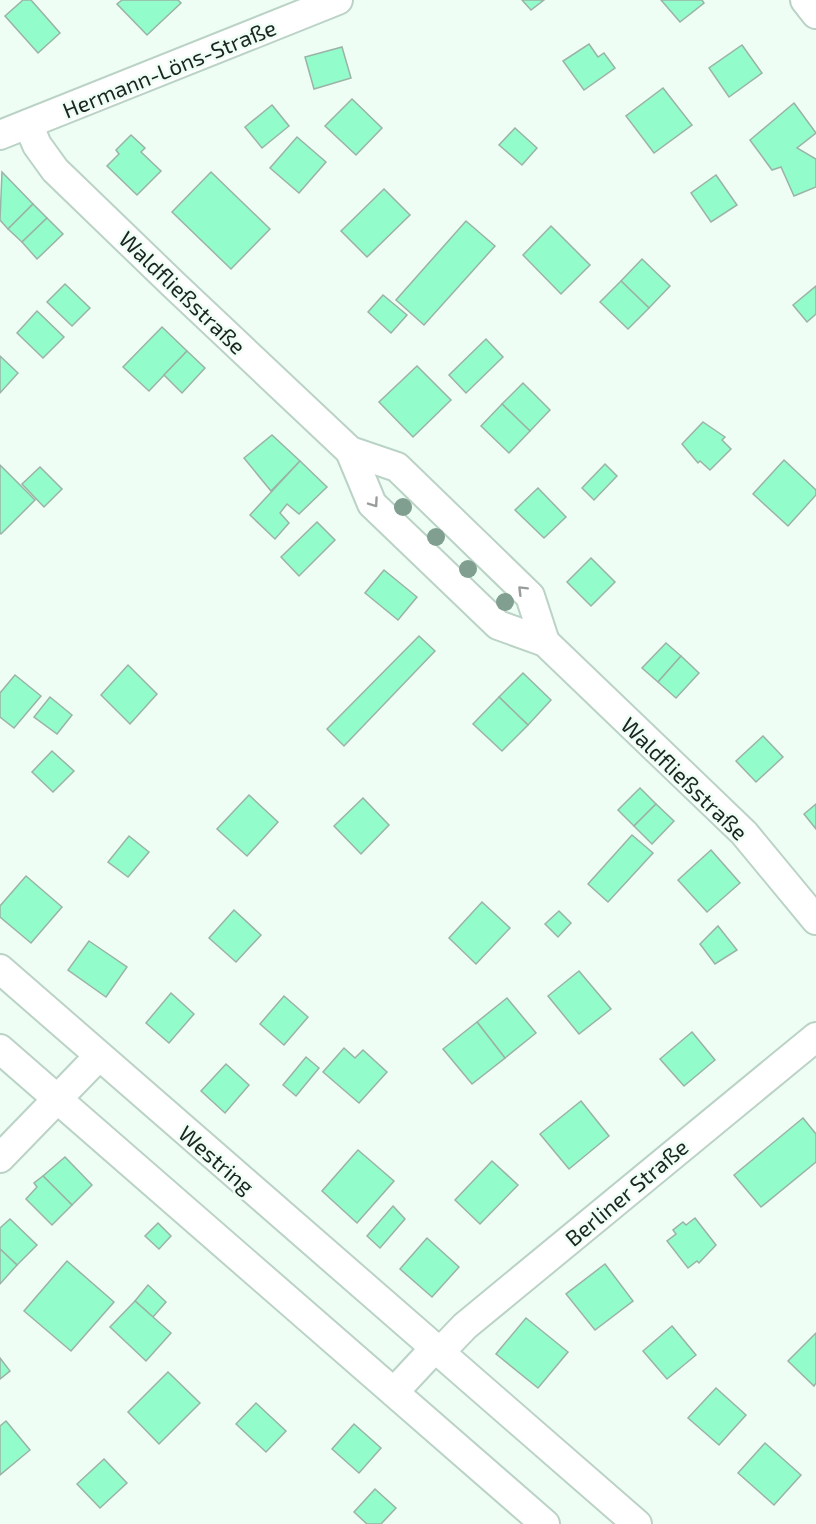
<svg xmlns="http://www.w3.org/2000/svg" width="816" height="1524" viewBox="0 0 816 1524" font-family="'Exo 2',sans-serif">
	<style>
		.building { fill: #92fcca; stroke: #9bb3a6; stroke-width: 1.5 }
		.lines { fill: none; stroke-linecap: round; stroke-linejoin: round }
		.minor-casing { stroke: #bbd3c6; stroke-width: 32 }
		.minor { stroke: #fff; stroke-width: 28 }
		.tree { fill: #809f90 }
		.oneway { stroke: #989d9b }
		.labels { text-anchor: middle; dominant-baseline: central; stroke-width: 5; stroke-linejoin: round; paint-order: stroke }
		.street-label { font-size: 22px; fill: #1b2520; stroke: #eefef5 }
	</style>
	<rect width="100%" height="100%" fill="#eefef5"/>
	<!-- building -->
	<g class="building">
		<polygon points="23,0 31,0 60,33 38,53 5,16"/>
		<polygon points="122,0 178,0 181,3 147,35 117,4"/>
		<polygon points="522,0 544,0 531,10"/>
		<polygon points="661,0 702,0 704,3 680,22"/>
		<polygon points="589,44 598,57 604,53 615,68 584,90 563,61"/>
		<polygon points="742,45 762,73 729,97 709,68"/>
		<polygon points="342,47 351,78 314,89 305,57"/>
		<polygon points="663,88 692,125 654,153 626,116"/>
		<polygon points="352,99 382,128 356,155 325,126"/>
		<polygon points="794,103 816,133 797,148 816,159 816,187 794,196 781,167 772,170 750,140"/>
		<polygon points="272,105 289,126 262,148 245,127"/>
		<polygon points="515,128 537,148 522,165 499,145"/>
		<polygon points="131,135 145,148 141,152 161,171 137,195 107,166 119,154 116,150"/>
		<polygon points="297,137 326,162 299,193 270,168"/>
		<polygon points="2,172 33,204 8,229 0,220"/>
		<polygon points="211,172 270,229 231,269 172,212"/>
		<polygon points="716,175 737,205 711,222 691,193"/>
		<polygon points="384,189 410,215 367,257 341,231"/>
		<polygon points="33,204 47,218 22,242 8,229"/>
		<polygon points="47,218 63,234 37,259 22,242"/>
		<polygon points="466,221 495,246 424,325 396,300"/>
		<polygon points="551,226 590,265 561,294 523,255"/>
		<polygon points="642,259 670,286 649,308 621,281"/>
		<polygon points="621,281 649,308 628,329 600,302"/>
		<polygon points="65,284 90,308 72,326 47,302"/>
		<polygon points="816,286 816,314 807,322 793,305"/>
		<polygon points="383,295 407,315 391,333 368,312"/>
		<polygon points="37,311 64,337 43,358 17,333"/>
		<polygon points="162,327 187,351 149,391 123,367"/>
		<polygon points="486,339 503,357 466,393 449,375"/>
		<polygon points="187,351 205,368 182,393 164,375"/>
		<polygon points="0,356 18,373 0,393"/>
		<polygon points="417,366 451,400 413,437 379,402"/>
		<polygon points="523,383 550,410 530,431 502,404"/>
		<polygon points="502,404 530,431 509,453 481,426"/>
		<polygon points="703,422 725,437 722,440 731,449 710,470 700,461 698,463 682,444"/>
		<polygon points="272,435 300,461 271,491 244,458"/>
		<polygon points="784,460 816,490 816,495 788,526 753,494"/>
		<polygon points="300,461 327,487 299,514 287,504 280,513 289,523 275,539 250,515"/>
		<polygon points="605,464 617,476 594,500 582,488"/>
		<polygon points="0,465 35,500 1,534 0,533"/>
		<polygon points="40,467 62,489 44,507 22,484"/>
		<polygon points="538,488 566,517 544,538 515,510"/>
		<polygon points="317,522 335,540 299,576 281,557"/>
		<polygon points="591,558 615,582 591,606 567,582"/>
		<polygon points="384,570 417,597 398,620 365,593"/>
		<polygon points="419,636 435,651 344,746 327,729"/>
		<polygon points="666,643 681,656 658,682 642,668"/>
		<polygon points="681,656 699,673 676,698 658,682"/>
		<polygon points="128,665 157,694 130,724 101,695"/>
		<polygon points="523,673 551,700 528,725 499,697"/>
		<polygon points="15,675 41,696 14,728 0,717 0,693"/>
		<polygon points="50,697 72,715 57,734 34,717"/>
		<polygon points="499,697 528,725 502,751 473,724"/>
		<polygon points="763,736 783,757 756,782 736,761"/>
		<polygon points="52,751 74,771 53,792 32,772"/>
		<polygon points="640,788 656,804 634,826 618,810"/>
		<polygon points="249,795 278,822 247,856 217,829"/>
		<polygon points="363,798 389,825 361,854 334,826"/>
		<polygon points="656,804 674,821 652,844 634,826"/>
		<polygon points="816,804 816,829 804,814"/>
		<polygon points="632,835 653,853 608,902 588,884"/>
		<polygon points="129,836 149,852 128,877 108,862"/>
		<polygon points="711,850 740,883 707,912 678,880"/>
		<polygon points="26,876 62,907 31,943 0,917 0,906"/>
		<polygon points="482,902 510,928 476,964 449,938"/>
		<polygon points="234,910 261,935 236,962 209,938"/>
		<polygon points="559,911 571,923 558,937 545,924"/>
		<polygon points="718,926 737,950 715,964 700,944"/>
		<polygon points="89,941 127,967 106,997 68,970"/>
		<polygon points="579,971 611,1009 579,1034 548,996"/>
		<polygon points="171,993 194,1014 169,1043 146,1023"/>
		<polygon points="284,996 308,1017 284,1045 260,1024"/>
		<polygon points="507,998 536,1033 505,1058 477,1022"/>
		<polygon points="477,1022 505,1058 472,1084 443,1049"/>
		<polygon points="692,1032 715,1060 684,1086 660,1059"/>
		<polygon points="344,1048 355,1058 363,1050 387,1072 359,1103 323,1072"/>
		<polygon points="306,1057 319,1068 296,1096 283,1085"/>
		<polygon points="226,1064 249,1085 225,1113 201,1091"/>
		<polygon points="581,1101 609,1136 569,1169 540,1134"/>
		<polygon points="803,1118 816,1134 816,1162 761,1207 734,1175"/>
		<polygon points="358,1150 394,1181 357,1223 322,1191"/>
		<polygon points="65,1157 92,1185 72,1205 43,1176"/>
		<polygon points="492,1161 518,1185 480,1224 455,1200"/>
		<polygon points="43,1176 72,1205 52,1225 26,1199 37,1187 34,1183"/>
		<polygon points="393,1206 405,1219 380,1248 367,1236"/>
		<polygon points="695,1218 716,1245 699,1263 697,1261 688,1268 667,1241 676,1234 673,1230 683,1222 686,1225"/>
		<polygon points="10,1219 37,1245 17,1265 0,1249 0,1228"/>
		<polygon points="158,1223 171,1236 159,1249 145,1236"/>
		<polygon points="427,1238 459,1267 432,1297 400,1269"/>
		<polygon points="0,1249 17,1265 0,1284"/>
		<polygon points="67,1261 114,1302 71,1351 24,1311"/>
		<polygon points="605,1264 633,1301 595,1330 566,1294"/>
		<polygon points="148,1285 166,1302 153,1317 135,1301"/>
		<polygon points="135,1301 171,1333 146,1361 110,1327"/>
		<polygon points="526,1318 568,1352 538,1388 496,1354"/>
		<polygon points="672,1326 696,1355 667,1379 643,1351"/>
		<polygon points="816,1333 816,1383 814,1386 788,1361"/>
		<polygon points="0,1358 10,1371 0,1379"/>
		<polygon points="168,1372 200,1403 159,1444 128,1412"/>
		<polygon points="716,1388 746,1415 719,1445 688,1418"/>
		<polygon points="256,1403 286,1431 266,1452 236,1424"/>
		<polygon points="6,1421 30,1450 0,1475 0,1426"/>
		<polygon points="354,1424 381,1448 359,1473 332,1449"/>
		<polygon points="765,1443 801,1475 774,1505 738,1473"/>
		<polygon points="104,1459 127,1483 100,1508 77,1484"/>
		<polygon points="375,1489 396,1508 381,1524 367,1524 354,1512"/>
	</g>
	<g class="lines">
		<defs>
			<g id="minor">
				<polyline points="805,0 816,14"/>
				<polyline points="28,124 37,145 55,170 173,284 350,451 397,467 530,596 545,642"/>
				<polyline points="0,135 338,0"/>
				<polyline points="350,451 372,504 498,625 545,642 744,833 816,920"/>
				<polyline points="0,969 637,1524"/>
				<polyline points="0,1049 545,1524"/>
				<polyline points="0,1158 99,1056"/>
				<polyline points="440,1352 465,1326 816,1037"/>
				<polyline points="394,1392 435,1348"/>
			</g>
		</defs>
		<!-- minor casing -->
		<use href="#minor" class="minor-casing"/>
		<!-- minor -->
		<use href="#minor" class="minor"/>
	</g>
	<!-- trees -->
	<g class="tree">
		<circle cx="403" cy="507" r="9"/>
		<circle cx="436" cy="537" r="9"/>
		<circle cx="468" cy="569" r="9"/>
		<circle cx="505" cy="602" r="9"/>
	</g>
	<!-- one-way arrows -->
	<defs><path id="oneway-chevron" d="M-2-3.5L2.5 0L-2 3.5" fill="none" stroke-width="1.6" stroke-linecap="round" stroke-linejoin="round" transform="scale(1.5)"/></defs>
	<g class="oneway">
		<use href="#oneway-chevron" transform="translate(374 503) rotate(55)"/>
		<use href="#oneway-chevron" transform="translate(522 590) rotate(-135)"/>
	</g>
	<g class="labels">
		<!-- street labels -->
		<g class="street-label">
			<text transform="translate(169 68) rotate(-22)">Hermann-Löns-Straße</text>
			<text transform="translate(183 292) rotate(44)">Waldfließstraße</text>
			<text transform="translate(685 778) rotate(44)">Waldfließstraße</text>
			<text transform="translate(217 1159) rotate(41)">Westring</text>
			<text transform="translate(626 1192) rotate(-40)">Berliner Straße</text>
		</g>
	</g>
</svg>
